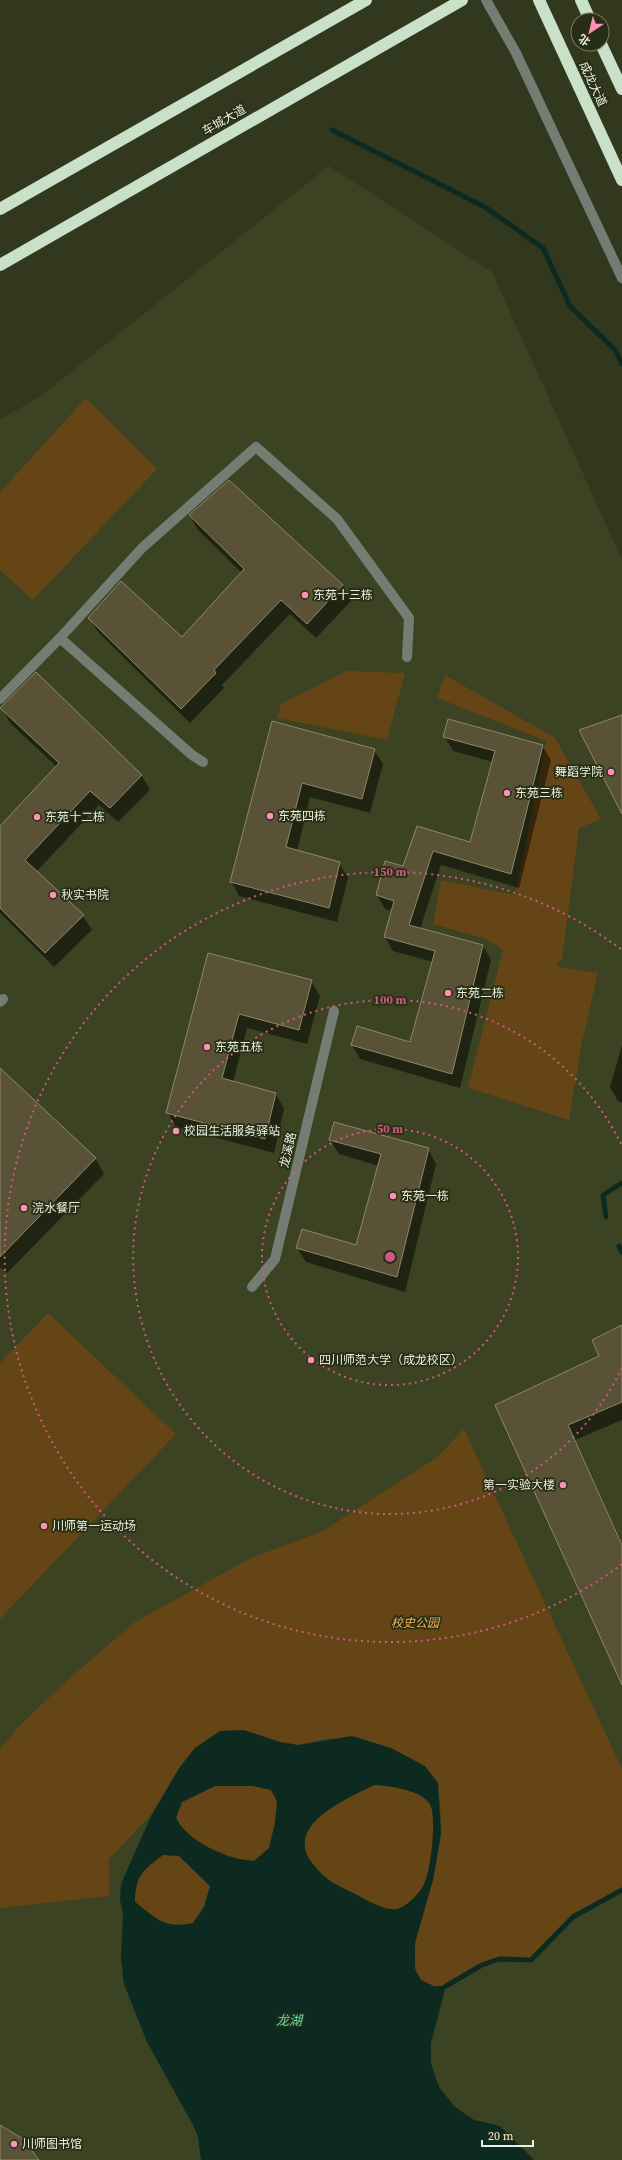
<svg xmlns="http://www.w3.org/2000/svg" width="622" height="2160" viewBox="0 0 622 2160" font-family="'Source Serif 4','Noto Sans SC',serif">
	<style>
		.built { fill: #3b4322 }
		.green { fill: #654416 }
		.water { fill: #0d2a21; fill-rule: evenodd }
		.shadow { fill: #0007 }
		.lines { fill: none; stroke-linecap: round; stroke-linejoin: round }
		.stream { stroke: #0d2a21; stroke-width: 5 }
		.building { fill: #595236; stroke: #8f8769 }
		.minor { stroke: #737d73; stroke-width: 10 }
		.highway { stroke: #c8e1c8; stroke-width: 12 }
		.ring { fill: none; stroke: #ce5883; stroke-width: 2; stroke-dasharray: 2 4 }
		.poi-dot { fill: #ff8eb9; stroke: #282e14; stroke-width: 1.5 }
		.labels { text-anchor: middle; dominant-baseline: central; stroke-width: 3.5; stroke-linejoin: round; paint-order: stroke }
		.street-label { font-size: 12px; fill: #eaefdf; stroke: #282e14 }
		.poi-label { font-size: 12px; fill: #eaefdf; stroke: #282e14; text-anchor: start }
		.park-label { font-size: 12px; font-style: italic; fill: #f3b05b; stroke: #282e14 }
		.water-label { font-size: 13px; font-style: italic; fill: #5bdcb5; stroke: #282e14 }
		.centre { fill: #ce5883; stroke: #282e14; stroke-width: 2 }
		.ring-label { font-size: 12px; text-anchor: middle; font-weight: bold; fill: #ce5883; stroke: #282e14; stroke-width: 3.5; stroke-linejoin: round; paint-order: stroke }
	</style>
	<rect width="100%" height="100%" fill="#32381e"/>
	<!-- built -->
	<polygon class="built" points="329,166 492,272 622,560 622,2160 0,2160 0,420 42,395"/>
	<!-- green -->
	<g class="green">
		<polygon points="86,398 157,469 33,600 0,570 0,492"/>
		<polygon points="347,671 405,673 387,740 277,718 281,704"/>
		<polygon points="445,675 555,738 601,819 579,828 562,959 555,966 598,973 581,1047 569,1120 468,1088 503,950 486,939 433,924 441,880 515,895 546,741 437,698"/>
		<polygon points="48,1313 176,1434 0,1619 0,1363"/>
		<path d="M464,1429L622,1769V1890L573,1917L531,1960C523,1959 513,1957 504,1958C480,1960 458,1988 435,1986C394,1983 426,1904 432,1882C436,1867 439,1850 441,1834C442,1818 439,1799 438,1783L329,1738L298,1745L280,1742L244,1730L220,1731L195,1748L180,1767L152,1814L109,1859V1896L0,1908V1749L22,1723L73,1675L135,1622L249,1559L323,1531L436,1458Z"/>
		<path d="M374,1785C388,1785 423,1791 430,1804C437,1817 431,1868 425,1882C422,1891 407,1907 397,1909C382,1911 358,1895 344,1889C328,1882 319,1874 310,1860C285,1823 350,1798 374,1785Z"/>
		<path d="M215,1786H253L271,1790L277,1801L275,1823L269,1848L254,1861C228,1859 188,1842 176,1818L182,1802Z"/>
		<path d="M163,1855L179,1856L210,1886L204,1907L193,1923C163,1929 158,1919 135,1902C135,1875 142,1871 163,1855Z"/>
	</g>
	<!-- water -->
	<path class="water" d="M244,1730L280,1742L298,1745L352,1736L391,1748L425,1766L438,1783L441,1833L433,1880L415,1943V1969L421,1980L434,1986H446L431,2043V2063L439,2087L455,2107L474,2120L500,2126L534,2160H201L198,2136L193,2125L147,2042L124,1984L121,1959L123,1913L120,1900L121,1884L152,1814L180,1767L195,1748L220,1731ZM374,1785C388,1785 423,1791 430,1804C437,1817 431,1868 425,1882C422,1891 407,1907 397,1909C381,1911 363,1897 349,1891C332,1883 321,1876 310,1860C286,1823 349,1798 374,1785ZM215,1786H253L271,1790L277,1801L275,1823L269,1848L254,1861C228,1860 188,1842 176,1818L182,1802ZM163,1855L179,1856L210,1886L204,1907L193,1923C164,1929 157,1919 135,1902C135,1876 143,1870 163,1855Z"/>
	<!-- shadow -->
	<g class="shadow">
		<polygon points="229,481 343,586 351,601 316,638 290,614 222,685 224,688 190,723 98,632 89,618 182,638 242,573 198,530 190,516"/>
		<polygon points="36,673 142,776 150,790 118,822 99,805 36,872 83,916 92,930 54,967 0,913 0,828 57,767 10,723 2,708"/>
		<polygon points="272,722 374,750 383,764 370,813 310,797 297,851 339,863 348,878 337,922 239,896 231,881"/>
		<polygon points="445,737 542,746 551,760 519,888 441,865 420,929 483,946 491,960 460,1088 360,1059 352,1045 411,1044 433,962 393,951 385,937 392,911 385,909 377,895 404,868 417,828 471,844 493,762 453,751"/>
		<polygon points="209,954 311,981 320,996 307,1044 247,1028 233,1082 276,1094 284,1109 274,1153 176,1127 168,1113"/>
		<polygon points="622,1045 622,1103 618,1101 610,1087"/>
		<polygon points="0,1069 96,1159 104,1174 7,1273 0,1267"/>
		<polygon points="330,1140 428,1149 436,1164 405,1292 306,1262 297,1248 356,1247 379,1166 339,1154"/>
		<polygon points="622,1326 622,1420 575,1440 622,1543 622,1682 496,1405 600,1357"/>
	</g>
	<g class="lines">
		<!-- stream -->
		<g class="stream">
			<polyline points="332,130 485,207 543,248 570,306 615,350 622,364"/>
			<polyline points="606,1217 603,1195 622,1183"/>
			<polyline points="619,1246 622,1252"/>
			<polyline points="446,1986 482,1965 499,1959 531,1960 573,1917 622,1890"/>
		</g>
	</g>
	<!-- building -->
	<g class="building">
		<polygon points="229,480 343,585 307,624 281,600 214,670 216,673 181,709 88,618 121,581 182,637 244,569 189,515"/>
		<polygon points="36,672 142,775 110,808 90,791 25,860 84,915 45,953 0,908 0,826 59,763 0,708"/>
		<polygon points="622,715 622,814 579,730"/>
		<polygon points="448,719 543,745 511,874 433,851 409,925 483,945 452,1074 351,1045 357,1026 410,1042 435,951 384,937 394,901 376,895 385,861 403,866 417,826 470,842 495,751 443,737"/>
		<polygon points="272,721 375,749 362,799 302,783 286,847 340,862 329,908 230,882"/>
		<polygon points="208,953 312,980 299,1030 239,1014 222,1078 276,1093 265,1139 166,1113"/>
		<polygon points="0,1068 96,1158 0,1257"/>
		<polygon points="334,1122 429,1148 397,1277 296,1248 302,1229 356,1245 381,1154 329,1140"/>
		<polygon points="622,1325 622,1402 568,1425 622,1545 622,1685 495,1405 599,1356 592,1340"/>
		<polygon points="0,2125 23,2139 39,2160 0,2160"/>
	</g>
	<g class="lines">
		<!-- minor -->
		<g class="minor">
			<polyline points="486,0 516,53 622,278"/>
			<polyline points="0,699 60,638"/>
			<polyline points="203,762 192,755 60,638 142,548 256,447 337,519 409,618 407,657"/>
			<polyline points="0,1002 3,999"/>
			<polyline points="252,1287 275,1259 334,1011"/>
		</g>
		<!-- highway -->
		<g class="highway">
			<polyline points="539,0 622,180"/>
			<polyline points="581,0 590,20"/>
			<polyline points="601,44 622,89"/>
			<polyline points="0,209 366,0"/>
			<polyline points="0,265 462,0"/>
		</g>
	</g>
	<!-- distance rings -->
	<g class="ring">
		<circle cx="390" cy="1257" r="128"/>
		<path d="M622 1368A257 257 0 1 1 622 1146"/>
		<path d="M622 1564A385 385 0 1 1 622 950"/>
	</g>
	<!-- markers -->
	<g class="poi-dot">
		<circle cx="305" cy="595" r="4"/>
		<circle cx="611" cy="772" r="4"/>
		<circle cx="507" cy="793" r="4"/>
		<circle cx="270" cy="816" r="4"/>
		<circle cx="37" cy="817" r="4"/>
		<circle cx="53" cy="895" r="4"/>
		<circle cx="448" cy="993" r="4"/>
		<circle cx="207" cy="1047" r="4"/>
		<circle cx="176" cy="1131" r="4"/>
		<circle cx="393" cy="1196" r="4"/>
		<circle cx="24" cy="1208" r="4"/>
		<circle cx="311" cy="1360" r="4"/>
		<circle cx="563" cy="1485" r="4"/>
		<circle cx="44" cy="1526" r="4"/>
		<circle cx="14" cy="2144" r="4"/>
	</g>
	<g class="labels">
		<!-- street labels -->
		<g class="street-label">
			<text transform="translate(593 84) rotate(65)">成龙大道</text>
			<text transform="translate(224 120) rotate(-30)">车城大道</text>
			<text transform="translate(288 1150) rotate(-77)">龙溪路</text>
		</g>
		<!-- poi labels -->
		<g class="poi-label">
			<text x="313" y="595">东苑十三栋</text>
			<text x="603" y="772" text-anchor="end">舞蹈学院</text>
			<text x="515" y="793">东苑三栋</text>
			<text x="278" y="816">东苑四栋</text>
			<text x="45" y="817">东苑十二栋</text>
			<text x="61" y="895">秋实书院</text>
			<text x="456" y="993">东苑二栋</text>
			<text x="215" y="1047">东苑五栋</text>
			<text x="184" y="1131">校园生活服务驿站</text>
			<text x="401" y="1196">东苑一栋</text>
			<text x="32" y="1208">浣水餐厅</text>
			<text x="319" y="1360">四川师范大学（成龙校区）</text>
			<text x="555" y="1485" text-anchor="end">第一实验大楼</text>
			<text x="52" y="1526">川师第一运动场</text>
			<text x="22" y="2144">川师图书馆</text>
		</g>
		<!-- park labels -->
		<g class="park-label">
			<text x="415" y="1623">校史公园</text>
		</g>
		<!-- water labels -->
		<g class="water-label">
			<text x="289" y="2020">龙湖</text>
		</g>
	</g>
	<circle cx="390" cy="1257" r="6" class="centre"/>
	<g class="ring-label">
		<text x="390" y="876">150 m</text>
		<text x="390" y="1004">100 m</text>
		<text x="390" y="1133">50 m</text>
	</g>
	<!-- north arrow -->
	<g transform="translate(590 32) rotate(215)"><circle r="19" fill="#282e14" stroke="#767b65"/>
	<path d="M0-3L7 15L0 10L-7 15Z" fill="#ff8eb9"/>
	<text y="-6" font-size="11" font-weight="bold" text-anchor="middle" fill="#eaefdf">北</text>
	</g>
	<!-- scale -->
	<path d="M482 2140v6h51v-6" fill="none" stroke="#eaefdf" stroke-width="2"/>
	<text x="488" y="2140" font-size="12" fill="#eaefdf" stroke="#282e14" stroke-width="3" paint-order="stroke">20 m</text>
</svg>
